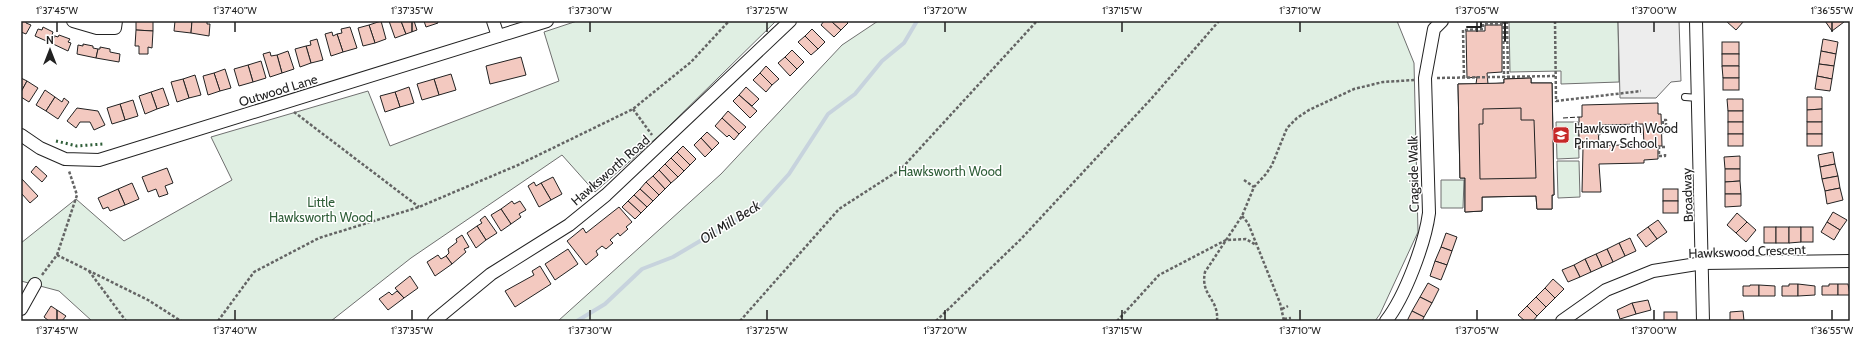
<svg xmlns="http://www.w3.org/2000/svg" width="1871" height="342" viewBox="0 0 1871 342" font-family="Cabin,sans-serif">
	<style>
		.green { fill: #e0efe3; stroke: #6f6f6f }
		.parking { fill: #ededed; stroke: #6f6f6f }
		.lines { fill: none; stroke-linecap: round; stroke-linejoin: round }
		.stream { stroke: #c7d3dd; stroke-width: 4 }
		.building { fill: #f3c9c0; stroke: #222; fill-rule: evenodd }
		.lane-casing { stroke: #222; stroke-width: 8 }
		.street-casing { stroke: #222; stroke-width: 14 }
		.path { stroke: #646464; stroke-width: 2.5; stroke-dasharray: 3 2; stroke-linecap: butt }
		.lane { stroke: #fff; stroke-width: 6 }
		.street { stroke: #fff; stroke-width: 12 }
		.hedge { stroke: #2f5e38; stroke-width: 3; stroke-dasharray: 2 3; stroke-linecap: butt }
		.fence { stroke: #222; stroke-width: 1; stroke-dasharray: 5 2; stroke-linecap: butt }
		.wall { stroke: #222; stroke-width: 2 }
		.ticks { fill: none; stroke: #222; stroke-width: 1.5 }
		.labels { text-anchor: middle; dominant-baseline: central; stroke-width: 3; stroke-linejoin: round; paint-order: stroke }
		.street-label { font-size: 13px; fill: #222; stroke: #fff }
		.poi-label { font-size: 13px; fill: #222; stroke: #fff; text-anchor: start }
		.park-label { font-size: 13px; fill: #2f5e38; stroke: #fff }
		.water-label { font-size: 14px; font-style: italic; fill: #222; stroke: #fff }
		.neatline { fill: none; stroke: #222; stroke-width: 1.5 }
		.ticks-label { font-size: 10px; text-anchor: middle; fill: #222 }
	</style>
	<rect width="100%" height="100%" fill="#fff"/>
	<!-- green -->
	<g class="green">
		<polygon points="577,21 776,21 663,132 595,192 562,155 411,258 331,321 92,321 59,291 21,281 21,243 76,199 124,241 232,180 211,137 368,91 390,146 559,81 544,32"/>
		<polygon points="878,21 1397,21 1414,63 1418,232 1380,314 1375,321 558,321 721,174 842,45"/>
		<polygon points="1509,21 1618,21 1619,82 1561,84 1561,71 1510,72"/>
		<polygon points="1556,122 1578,122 1579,158 1557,159"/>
		<polygon points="1557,161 1579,161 1580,197 1558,198"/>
		<polygon points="1441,180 1464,180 1463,208 1441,208"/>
	</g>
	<!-- parking -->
	<polygon class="parking" points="1618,21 1679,21 1681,81 1671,82 1656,98 1620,98"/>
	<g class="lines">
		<!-- stream -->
		<polyline class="stream" points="577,321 605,304 642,269 673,257 761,205 789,174 828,114 855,94 882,61 904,43 917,21"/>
	</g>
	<!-- building -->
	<g class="building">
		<polygon points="21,21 26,21 26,23 31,25 26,34 21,32"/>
		<polygon points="136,21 153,21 153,31 136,30"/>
		<polygon points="175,21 192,21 191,33 174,31"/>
		<polygon points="192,21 207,21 207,24 210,24 209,36 191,33"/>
		<polygon points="381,21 386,39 375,43 369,25"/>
		<polygon points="389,21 401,21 406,34 395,38"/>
		<polygon points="401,21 414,21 417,30 406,34"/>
		<polygon points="424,21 437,21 438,23 426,27"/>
		<polygon points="824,21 831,21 841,30 834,37 821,25"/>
		<polygon points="831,21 846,21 848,23 841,30"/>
		<polygon points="1726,21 1744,21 1736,30"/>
		<polygon points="1825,21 1843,21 1844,22 1832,31"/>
		<polygon points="369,25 375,43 363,46 358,28"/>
		<polygon points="1485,25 1502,25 1502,72 1487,73 1488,84 1504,83 1504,79 1531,78 1531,83 1552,83 1554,195 1552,195 1552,209 1537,209 1536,196 1482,197 1482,211 1465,212 1465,178 1460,178 1458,84 1476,84 1477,77 1467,78 1466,31 1485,31"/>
		<polygon points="43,27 53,32 52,35 55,36 51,43 35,36 38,29 42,30"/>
		<polygon points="350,27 357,48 343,52 337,34 342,33 341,29"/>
		<polygon points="812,29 825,42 818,49 805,36"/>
		<polygon points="136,30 153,31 152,48 148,47 148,54 139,54 139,46 135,46"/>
		<polygon points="332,32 333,36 337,34 343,52 331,56 325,34"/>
		<polygon points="59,35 70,39 68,42 71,43 68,51 51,43 55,36 58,37"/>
		<polygon points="805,36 818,49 811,55 798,42"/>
		<polygon points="317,39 323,60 311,63 306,46 311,45 310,41"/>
		<polygon points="1823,39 1838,42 1836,54 1821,51"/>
		<rect x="1722" y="42" width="17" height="12"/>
		<polygon points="83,44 93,46 93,48 98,49 96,58 77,54 78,45 83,46"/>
		<polygon points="306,46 311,63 300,67 295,49"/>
		<polygon points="100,47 110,49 110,52 120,54 119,62 96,58 98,49 100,49"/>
		<polygon points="792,50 804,62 797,69 785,57"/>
		<polygon points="288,51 294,69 282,73 277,55"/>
		<polygon points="1821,51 1836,54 1834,66 1819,64"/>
		<polygon points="270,52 271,56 277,55 282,73 270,77 263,54"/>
		<rect x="1722" y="54" width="17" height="12"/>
		<polygon points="521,57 526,75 490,84 486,66"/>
		<polygon points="785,57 797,69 790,76 778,63"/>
		<polygon points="261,61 266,78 253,82 248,65"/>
		<polygon points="1819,64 1834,66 1832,79 1817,76"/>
		<polygon points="248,65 253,82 239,86 234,69"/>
		<polygon points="766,66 779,79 772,85 760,73"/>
		<polygon points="1722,66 1739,66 1739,78 1723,78"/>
		<polygon points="225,69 231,88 220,91 214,73"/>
		<polygon points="214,73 220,91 208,95 203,76"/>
		<polygon points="760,73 772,85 766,92 753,80"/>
		<polygon points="451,74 456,90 439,95 434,79"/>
		<polygon points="195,75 201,95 189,98 183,79"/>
		<polygon points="1817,76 1832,79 1830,91 1815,89"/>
		<polygon points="21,78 27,81 21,92"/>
		<path d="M1531,78V83H1552L1554,195H1552V209H1537L1536,196L1482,197V211L1465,212V178H1460L1458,84L1504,83V79ZM1521,108V120H1534L1536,178L1480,179L1479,124H1483V109Z"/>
		<rect x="1723" y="78" width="16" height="12"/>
		<polygon points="183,79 189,98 177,102 171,82"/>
		<polygon points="434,79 439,95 422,100 417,84"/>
		<polygon points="27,81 38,88 29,102 21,97 21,92"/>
		<polygon points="409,87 414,103 400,107 395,92"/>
		<polygon points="746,87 759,99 752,106 739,95"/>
		<polygon points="163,88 169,105 157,109 151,92"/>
		<polygon points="45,90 55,97 46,111 36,105"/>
		<polygon points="151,92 157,109 145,114 139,96"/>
		<polygon points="395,92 400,107 385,112 380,96"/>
		<polygon points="739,95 757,111 750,118 733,101"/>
		<polygon points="55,97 62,102 64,98 69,102 58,119 46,111"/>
		<polygon points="1807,97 1822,97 1822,109 1807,110"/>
		<polygon points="1727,99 1743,99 1743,111 1728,111"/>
		<polygon points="133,100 138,116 125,120 120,104"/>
		<path d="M1658,103V114H1661L1662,146H1658V159L1644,160V163L1599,164L1601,192H1582L1583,148L1579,149V117H1582V105ZM1643,124L1644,144L1599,146L1598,125Z"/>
		<polygon points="120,104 125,120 112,124 107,108"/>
		<polygon points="77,108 98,111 105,125 94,130 90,122 80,122 76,128 67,121"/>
		<polygon points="1822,109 1822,122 1807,122 1807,110"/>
		<polygon points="728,111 746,127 739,134 722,118"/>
		<rect x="1728" y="111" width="15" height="11"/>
		<polygon points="722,118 739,134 734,140 729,135 727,137 715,126"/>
		<rect x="1728" y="122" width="15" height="12"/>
		<rect x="1807" y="122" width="15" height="12"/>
		<polygon points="707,132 719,143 712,150 701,138"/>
		<rect x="1728" y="134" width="15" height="12"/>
		<rect x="1807" y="134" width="15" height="12"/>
		<polygon points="701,138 712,150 705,157 694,145"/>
		<polygon points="683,146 696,159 690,165 677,152"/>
		<polygon points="677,152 690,165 684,171 671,158"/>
		<polygon points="1833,152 1835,164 1820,167 1818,155"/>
		<polygon points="1740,156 1740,169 1725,169 1724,157"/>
		<polygon points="671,158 684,171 678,177 665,164"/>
		<polygon points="665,164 678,177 671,183 659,170"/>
		<polygon points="1835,164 1838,176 1822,179 1820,167"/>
		<polygon points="36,166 47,176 42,182 31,172"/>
		<polygon points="167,168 173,183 165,186 168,194 159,197 156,189 148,192 142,177"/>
		<polygon points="1725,169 1740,169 1740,181 1725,182"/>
		<polygon points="659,170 671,183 665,189 653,176"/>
		<polygon points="653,176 665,189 659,195 646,182"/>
		<polygon points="1838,176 1840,188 1825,191 1822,179"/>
		<polygon points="553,177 562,194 551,200 541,183"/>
		<polygon points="21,178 38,196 30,203 22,194 21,195"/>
		<polygon points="1740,181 1741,194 1725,194 1725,182"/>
		<polygon points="534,182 536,186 541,183 551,200 539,207 528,186"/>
		<polygon points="646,182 659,195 653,201 640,189"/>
		<polygon points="132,183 139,199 125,205 118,189"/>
		<polygon points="1840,188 1843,200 1827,204 1825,191"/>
		<polygon points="118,189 125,205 110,211 108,207 103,209 98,198"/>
		<polygon points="640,189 653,201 647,207 634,195"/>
		<rect x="1663" y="189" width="15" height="12"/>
		<polygon points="1725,194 1741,194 1741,206 1725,207"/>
		<polygon points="634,195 647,207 641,213 628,201"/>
		<polygon points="512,201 514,204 520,201 526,210 519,214 521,217 511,224 501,209"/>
		<polygon points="628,201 641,213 635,219 622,207"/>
		<rect x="1663" y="201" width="15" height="12"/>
		<polygon points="619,207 632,222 626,227 628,229 620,236 618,233 610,240 613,243 606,249 602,246 596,251 598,255 586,265 567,241 583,228 586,233"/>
		<polygon points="501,209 511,224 501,231 491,215"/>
		<polygon points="1833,212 1847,220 1840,230 1827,222"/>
		<polygon points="1737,213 1747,222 1736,233 1727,225"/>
		<polygon points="485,216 497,233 486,240 477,226 482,223 480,220"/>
		<polygon points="1658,220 1667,232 1657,239 1648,227"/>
		<polygon points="1747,222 1756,230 1746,242 1736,233"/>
		<polygon points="1827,222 1840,230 1834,240 1821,232"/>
		<polygon points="477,226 486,240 476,248 467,233"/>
		<polygon points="1648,227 1657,239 1646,247 1637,235"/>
		<rect x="1764" y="227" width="12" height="16"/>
		<rect x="1776" y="227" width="13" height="16"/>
		<polygon points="1789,227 1801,227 1801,242 1789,243"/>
		<rect x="1801" y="227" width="12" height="15"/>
		<polygon points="1446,233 1457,237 1452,251 1441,247"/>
		<polygon points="462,235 469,247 464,249 466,252 452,264 446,256 449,253 448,249 457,242 456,239"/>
		<polygon points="1630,238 1636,251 1625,256 1619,243"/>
		<polygon points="1619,243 1625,256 1613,262 1607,249"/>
		<polygon points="1441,247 1452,251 1447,265 1435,261"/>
		<polygon points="568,249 578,264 555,280 545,264"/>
		<polygon points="1607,249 1613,262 1602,267 1596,254"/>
		<polygon points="1596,254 1602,267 1591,272 1585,259"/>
		<polygon points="438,255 441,259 446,256 452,264 435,276 427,262"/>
		<polygon points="1585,259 1591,272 1580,277 1574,265"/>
		<polygon points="1435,261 1447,265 1441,280 1430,276"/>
		<polygon points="1574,265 1580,277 1568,282 1562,270"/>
		<polygon points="540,266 551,284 515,307 505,291 534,275 532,271"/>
		<polygon points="410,276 418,288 404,298 395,288"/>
		<polygon points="1553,279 1564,289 1555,298 1545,288"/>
		<polygon points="1428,283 1439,289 1432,303 1420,297"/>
		<polygon points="1789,284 1798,284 1798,296 1782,296 1782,286 1789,286"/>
		<polygon points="1798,284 1815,286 1815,295 1798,296"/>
		<polygon points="1829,284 1838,284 1838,295 1822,295 1822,286 1829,286"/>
		<polygon points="1838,284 1848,284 1850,295 1838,295"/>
		<polygon points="1750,285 1759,285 1759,296 1743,296 1743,286 1750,286"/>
		<polygon points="1759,285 1775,286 1775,296 1759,296"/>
		<polygon points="1545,288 1555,298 1546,307 1536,297"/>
		<polygon points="397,291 404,298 388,310 379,299 389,292 392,295"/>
		<polygon points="1420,297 1432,303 1424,317 1412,311"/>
		<polygon points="1536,297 1546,307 1537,316 1527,306"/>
		<polygon points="1648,300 1651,310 1636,314 1632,303"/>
		<polygon points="1632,303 1636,314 1620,319 1617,310"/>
		<polygon points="51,306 66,316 62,321 49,321 44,317"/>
		<polygon points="1527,306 1537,316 1533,321 1525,321 1518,315"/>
		<polygon points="1412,311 1424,317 1422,321 1407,321"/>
		<polygon points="1743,311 1744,321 1730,321 1730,312"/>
		<rect x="1664" y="312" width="13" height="9"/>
	</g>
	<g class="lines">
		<defs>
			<polyline id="lane" points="1685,97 1698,98"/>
			<g id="street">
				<polyline points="73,21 97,28 115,28 116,21"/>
				<polyline points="493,21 498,36"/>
				<polyline points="1696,21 1703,321"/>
				<polyline points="21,135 40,148 65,159 99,160 547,21"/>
				<polyline points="21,309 35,284"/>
				<polyline points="434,321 491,274 569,225 606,195 790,21"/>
				<path d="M1386,321C1405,297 1425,243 1429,213L1425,78L1434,29L1442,21"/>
				<polyline points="1562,321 1606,290 1653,271 1703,263 1850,261"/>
			</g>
		</defs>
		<!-- lane casing -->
		<use href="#lane" class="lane-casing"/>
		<!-- street casing -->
		<use href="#street" class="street-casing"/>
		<!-- path -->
		<g class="path">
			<polyline points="1503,21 1504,77"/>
			<polyline points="1507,21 1508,77"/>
			<polyline points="1555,21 1556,101 1641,91"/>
			<polyline points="1437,78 1556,76"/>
			<polyline points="1464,78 1463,30 1483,29 1483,24 1503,24"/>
			<polyline points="633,109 652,135"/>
			<polyline points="294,112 419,207"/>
			<polyline points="1662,134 1663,120 1666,120 1666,132"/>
			<polyline points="1598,135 1609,127 1636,126 1636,128 1639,128 1639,132 1643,134"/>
			<polyline points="1665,147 1659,147 1659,156 1665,156 1665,152"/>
			<polyline points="1244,180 1254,187"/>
			<polyline points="1242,216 1248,223 1280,303 1284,321"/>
			<polyline points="57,255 77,195 69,171"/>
			<polyline points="89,271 126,321"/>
			<polyline points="42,275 57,255 148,300 181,321"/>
			<polyline points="1282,309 1288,306"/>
			<polyline points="1284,319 1291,318"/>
			<polyline points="218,321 254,272 319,238 419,207 518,165 633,109 691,62 729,21"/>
			<polyline points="740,321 839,209 901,169 1036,22 1039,21"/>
			<polyline points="936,321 1021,239 1151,99 1219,21"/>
			<polyline points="1117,321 1159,275 1226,240 1246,239 1256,245"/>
			<path d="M1217,321C1219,298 1200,296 1205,272L1242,216L1254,187L1266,174L1272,165L1287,128L1297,118L1309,110L1354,89L1383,82L1414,80"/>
		</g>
		<!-- lane -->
		<use href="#lane" class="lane"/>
		<!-- street -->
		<use href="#street" class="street"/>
		<!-- hedge -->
		<polyline class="hedge" points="56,141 77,146 103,144"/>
		<!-- fence -->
		<polyline class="fence" points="1563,118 1579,117"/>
		<!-- wall -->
		<g class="wall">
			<polyline points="1505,21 1505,41"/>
			<polyline points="1467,27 1481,27 1481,21 1486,21"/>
		</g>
	</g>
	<!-- ticks -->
	<path class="ticks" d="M57,22V32M235,22V32M412,22V32M590,22V32M767,22V32M945,22V32M1122,22V32M1300,22V32M1477,22V32M1654,22V32M1832,22V32M57,310V320M235,310V320M412,310V320M590,310V320M767,310V320M945,310V320M1122,310V320M1300,310V320M1477,310V320M1654,310V320M1832,310V320"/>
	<!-- icons -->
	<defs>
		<symbol id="school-square" viewBox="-11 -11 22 22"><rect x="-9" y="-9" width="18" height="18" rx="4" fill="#c62828" stroke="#fff"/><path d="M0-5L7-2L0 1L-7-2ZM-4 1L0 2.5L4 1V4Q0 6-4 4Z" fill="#fff"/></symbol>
	</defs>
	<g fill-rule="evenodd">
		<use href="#school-square" x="1551" y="125" width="20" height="20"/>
	</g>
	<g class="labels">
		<!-- street labels -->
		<g class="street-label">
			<text transform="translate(278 90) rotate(-17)">Outwood Lane</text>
			<text transform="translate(610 170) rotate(-41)">Hawksworth Road</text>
			<text transform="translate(1413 174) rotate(-91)">Cragside Walk</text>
			<text transform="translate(1687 195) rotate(-92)">Broadway</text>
			<text transform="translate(1747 251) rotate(-2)">Hawkswood Crescent</text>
		</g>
		<!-- poi labels -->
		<g class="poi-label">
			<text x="1574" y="128">Hawksworth Wood<tspan x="1574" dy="15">Primary School</tspan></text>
		</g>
		<!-- park labels -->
		<g class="park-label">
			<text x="950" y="171">Hawksworth Wood</text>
			<text x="321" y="202">Little<tspan x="321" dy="15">Hawksworth Wood</tspan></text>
		</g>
		<!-- water labels -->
		<g class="water-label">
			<text transform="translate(730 222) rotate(-32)">Oil Mill Beck</text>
		</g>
	</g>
	<!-- border -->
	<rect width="1871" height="342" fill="none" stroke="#ffffff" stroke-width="44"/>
	<!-- north arrow -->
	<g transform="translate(50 50)" stroke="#ffffff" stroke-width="3" paint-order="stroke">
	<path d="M0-3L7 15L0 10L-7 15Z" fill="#222222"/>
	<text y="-6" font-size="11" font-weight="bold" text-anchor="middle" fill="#222222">N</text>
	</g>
	<rect x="22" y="22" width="1827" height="298" class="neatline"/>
	<g class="ticks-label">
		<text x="57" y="14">1°37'45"W</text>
		<text x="235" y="14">1°37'40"W</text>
		<text x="412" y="14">1°37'35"W</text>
		<text x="590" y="14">1°37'30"W</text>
		<text x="767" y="14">1°37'25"W</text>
		<text x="945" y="14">1°37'20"W</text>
		<text x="1122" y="14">1°37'15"W</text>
		<text x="1300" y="14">1°37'10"W</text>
		<text x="1477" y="14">1°37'05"W</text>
		<text x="1654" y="14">1°37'00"W</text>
		<text x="1832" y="14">1°36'55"W</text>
		<text x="57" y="334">1°37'45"W</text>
		<text x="235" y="334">1°37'40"W</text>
		<text x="412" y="334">1°37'35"W</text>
		<text x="590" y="334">1°37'30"W</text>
		<text x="767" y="334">1°37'25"W</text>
		<text x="945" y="334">1°37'20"W</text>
		<text x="1122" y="334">1°37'15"W</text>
		<text x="1300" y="334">1°37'10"W</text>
		<text x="1477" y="334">1°37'05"W</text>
		<text x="1654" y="334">1°37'00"W</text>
		<text x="1832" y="334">1°36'55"W</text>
	</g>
</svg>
